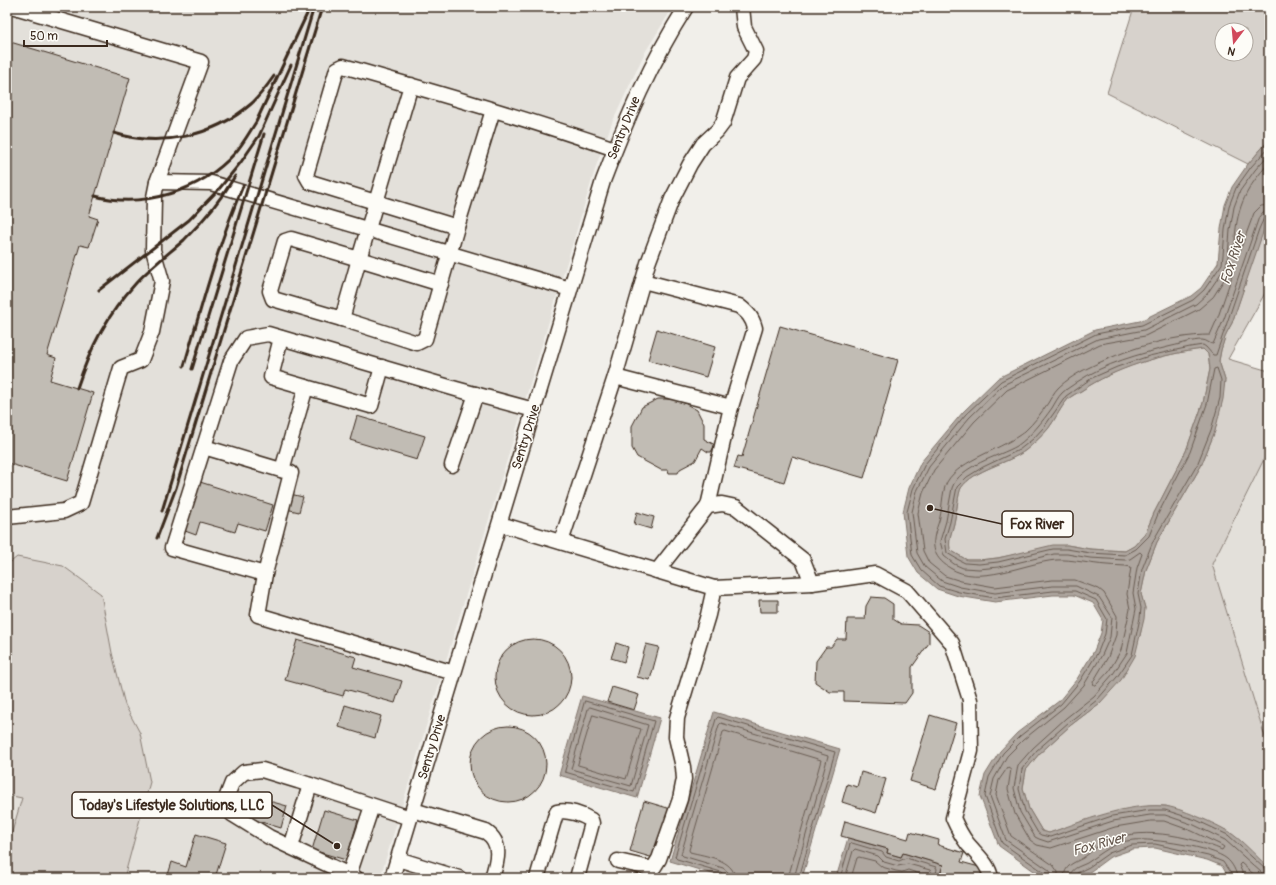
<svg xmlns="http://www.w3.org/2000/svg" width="1276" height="885" viewBox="0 0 1276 885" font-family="Pangolin,sans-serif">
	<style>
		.built { fill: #e3e0da }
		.green { fill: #d7d2cc; stroke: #897e75; fill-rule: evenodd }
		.water { fill: #aea69f; stroke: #80746b; fill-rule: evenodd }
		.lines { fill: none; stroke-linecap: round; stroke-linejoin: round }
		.shore { stroke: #695c52; stroke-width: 1 }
		.building { fill: #c1bcb4; stroke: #3b2a1e }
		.minor-casing { stroke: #3b2a1e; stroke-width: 17 }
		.minor { stroke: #fdfcf7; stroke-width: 14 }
		.rail { stroke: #3b2a1e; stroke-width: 3 }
		.labels { text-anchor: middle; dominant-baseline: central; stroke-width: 3; stroke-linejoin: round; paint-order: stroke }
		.street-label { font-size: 13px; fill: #3b2a1e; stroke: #fdfcf7 }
		.water-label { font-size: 14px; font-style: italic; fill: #63554b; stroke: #fdfcf7 }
		.leader { fill: none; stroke: #3b2a1e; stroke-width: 1.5 }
		.callout-dot { fill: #3b2a1e; stroke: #fdfcf7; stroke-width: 1.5 }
		.callout { fill: #fdfcf7; stroke: #3b2a1e; stroke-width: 1.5 }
		.callout-label { font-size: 14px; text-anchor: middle; font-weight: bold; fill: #3b2a1e }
	</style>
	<rect width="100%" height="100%" fill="#f1efea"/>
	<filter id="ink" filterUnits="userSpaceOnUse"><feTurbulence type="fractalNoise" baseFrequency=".025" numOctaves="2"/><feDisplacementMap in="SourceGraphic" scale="8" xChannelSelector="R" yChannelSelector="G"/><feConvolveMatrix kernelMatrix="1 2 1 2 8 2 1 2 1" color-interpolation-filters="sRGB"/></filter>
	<g filter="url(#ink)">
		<!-- built -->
		<g class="built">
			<polygon points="7,7 673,7 644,54 612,123 597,163 380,878 7,878"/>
			<polygon points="1269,449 1269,750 1212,564"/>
		</g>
		<!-- green -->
		<g class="green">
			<path d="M1134,7H1269V140L1248,164L1107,93ZM1222,30H1246V54H1222Z"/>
			<polygon points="1263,230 1269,232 1269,286 1228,359 1269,371 1269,449 1212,564 1269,750 1269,869 1230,832 1197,817 1166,806 1149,806 1111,813 1049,833 1042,831 1029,809 1023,788 1026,770 1039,754 1071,725 1100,703 1140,636 1145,608 1141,594 1146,570 1157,542 1201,466 1215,431 1225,380 1219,361 1221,350 1226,334 1232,323"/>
			<path d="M1203,349L1208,354L1210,369L1203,403L1186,451L1154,513L1145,534L1134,546L1125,551L1090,549L1067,545L997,558L979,560H967L950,550C948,535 953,532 955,518C957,511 958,494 961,488C974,469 1008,464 1026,450C1033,444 1041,437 1048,429C1055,420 1060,408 1068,399C1072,396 1077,393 1081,391C1116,367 1162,354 1203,349Z"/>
			<polygon points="17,557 63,566 101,594 112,653 125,705 140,733 150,782 124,878 7,878 7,849 22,798 7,795 7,565"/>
		</g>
		<!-- water -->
		<g class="water">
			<path d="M1269,140V215L1232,323L1226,334L1221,350L1219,361L1225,380L1223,399L1215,431L1201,466L1157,542L1146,570L1141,594L1145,608L1144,619L1135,656L1121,680L1100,703L1071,725L1039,754L1026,770L1023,788L1029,809L1042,831L1049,833C1083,821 1127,803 1164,806C1178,807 1217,824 1229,832C1241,839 1257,857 1268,867L1269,869V878H1229L1222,866L1207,860L1155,848L1133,849L1110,857L1091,871L1076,878H1053L1041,876L999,846L980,796L985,775L1000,751L1017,733L1059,701L1077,679L1094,651L1101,633L1103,620L1093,603L1074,595H1053L995,602L958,596L937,589L918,573L908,556L903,512L909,488L921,462L963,412L998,378L1095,330L1140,321L1191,296L1201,288L1218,263L1221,229L1225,205L1232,187L1248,164ZM1203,349L1208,354L1210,369L1203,403L1186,451L1154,513L1145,534L1134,546L1125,551L1090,549L1067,545H1053L998,558L979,560H967L950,550C948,536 953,532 955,518C957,511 958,494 961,488C974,469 1008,464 1026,450C1033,444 1041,437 1048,429C1055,420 1060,408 1068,399C1071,396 1077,393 1081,391C1115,368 1162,354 1203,349Z"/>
			<polygon points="582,696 660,718 637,798 559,775"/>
			<polygon points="714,712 840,749 802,878 726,878 670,861"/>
			<polygon points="848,838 888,849 887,853 901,857 903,853 943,865 939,878 836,878"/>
		</g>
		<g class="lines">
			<!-- shore -->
			<g class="shore">
				<path d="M1269,163C1247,187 1237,206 1235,239C1235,245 1234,252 1235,257L1238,256L1254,213L1261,206L1269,205"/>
				<path d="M1269,211L1263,212L1259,217L1224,319L1213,344C1209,344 1207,340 1202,340C1192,340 1182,344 1172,346C1139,354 1105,363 1077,382C1072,386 1066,389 1062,393C1058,397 1055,403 1052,408C1042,422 1031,436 1017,446C998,457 960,465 952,488L946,521L940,541L944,556L954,564L963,568L979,569L999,567L1054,554H1067L1090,558L1125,560L1130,559L1140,552L1142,554L1137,568L1133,593L1136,609L1127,653L1113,674L1094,696L1066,718L1033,748L1018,765L1014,788L1020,812L1035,837L1039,839L1048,842L1113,821L1150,815H1165L1194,825L1225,840L1262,873L1269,876"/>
				<polyline points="1269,216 1264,218 1259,229 1216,355 1213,355 1206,347 1203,345 1190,347 1149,356 1117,367 1092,378 1066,396 1044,427 1033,439 1019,450 983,467 967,477 957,487 950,522 945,539 947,553 957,559 965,563 979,564 998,562 1053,549 1067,549 1090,553 1125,555 1136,549 1149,536 1158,514 1190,452 1207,404 1214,369 1217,368 1221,380 1220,398 1211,430 1197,465 1153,541 1142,569 1138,594 1141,608 1140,618 1132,655 1117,677 1097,700 1069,722 1036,751 1022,769 1019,789 1025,811 1038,833 1041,835 1050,837 1112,816 1150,810 1165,810 1196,820 1228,835 1265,869 1269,870"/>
				<path d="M1228,274H1231L1232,276L1218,317L1210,335C1170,335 1124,350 1088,368C1079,372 1065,381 1058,388C1054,392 1051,398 1048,403C1041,413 1034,423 1025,431C1004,449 960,459 947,482C941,493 943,511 938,524C931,543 931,556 950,568C979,587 1024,563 1056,560C1072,559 1090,564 1107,565C1114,566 1124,565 1131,567L1127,594L1130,609L1121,650L1109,671L1096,685H1094L1093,682L1108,657L1116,635L1117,616L1104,593L1099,589L1075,580H1052L995,587L961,581L945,576L929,563L923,551L918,513L923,493L934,470L974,422L1007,390L1100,344L1145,336L1199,309L1213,297Z"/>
				<polygon points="585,701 654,721 634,792 565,772"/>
				<polygon points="590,707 648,725 631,786 571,769 588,709"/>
				<polygon points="593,715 641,729 626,779 578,765"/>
				<polyline points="724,878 724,875 721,872 677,859 675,857 716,719 718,717 835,752 799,878"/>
				<polyline points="729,878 728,872 723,868 683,856 681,854 719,725 721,723 828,756 794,878"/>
				<path d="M735,878C734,859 705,856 690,852L689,850L723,732L725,731L821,760L788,878"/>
				<polyline points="840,878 850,844 852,843 882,852 886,857 899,861 906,858 936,867 937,869 935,878"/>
				<polyline points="845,878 853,851 855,849 878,856 884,862 898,866 908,864 930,870 931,872 930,878"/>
				<polyline points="851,878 857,858 859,857 875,861 882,867 896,871 902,872 908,870 923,875 924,878"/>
				<polyline points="1047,878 1045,873 1002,843 985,796 989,777 1003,753 1020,736 1061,704 1080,681 1098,652 1105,634 1107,619 1096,600 1075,591 1053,591 995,598 959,592 939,586 921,570 912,555 907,512 913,489 925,464 965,415 1001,381 1096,334 1142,325 1193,300 1204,290 1222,264 1223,255 1225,230 1229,206 1236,188 1251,167 1269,147"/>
				<polyline points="1052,878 1052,874 1049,870 1006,840 990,796 994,779 1007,756 1023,740 1064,707 1084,685 1102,655 1110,637 1112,617 1099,597 1076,586 1053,586 995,593 960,587 942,581 925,567 917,553 912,512 917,491 929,467 969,418 1003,385 1098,339 1144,330 1196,304 1207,294 1226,266 1228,256 1230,230 1234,207 1240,191 1255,170 1269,154"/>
				<path d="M1058,878V872L1053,865L1011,836L996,795L999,780L1008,767L1011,769L1008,789L1015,814L1030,840L1037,845L1051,848L1115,827L1151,821H1164L1192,831L1221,845L1224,847L1222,850C1187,835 1138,825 1103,843C1096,847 1090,853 1083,858C1074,863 1064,865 1064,878"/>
				<path d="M1070,878C1070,868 1079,867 1087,863C1102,853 1114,842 1133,840C1152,838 1213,847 1227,859C1232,863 1237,872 1237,878"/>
				<polyline points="1075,878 1077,873 1089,867 1109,853 1132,845 1155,844 1208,856 1223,862 1231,874 1232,878"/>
				<polyline points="1243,878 1242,872 1239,865 1241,863 1258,878"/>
			</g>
		</g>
		<!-- building -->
		<g class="building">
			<polygon points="7,41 130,78 89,216 98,219 89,247 80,245 47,355 56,358 50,380 93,393 67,481 7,463"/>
			<polygon points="780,326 898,360 864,478 792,457 784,482 734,468 738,456 742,457"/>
			<polygon points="657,329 715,347 706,377 648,360"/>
			<polygon points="658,399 677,399 697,410 704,424 704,439 715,445 711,452 708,452 702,448 695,461 680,469 678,473 669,473 668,470 661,470 637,457 632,448 632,426 642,407"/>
			<polygon points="357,416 425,436 417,460 350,440"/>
			<polygon points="200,482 273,505 265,531 238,523 235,532 200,522 196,535 185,531"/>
			<polygon points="290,494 303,497 299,512 286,509"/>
			<polygon points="637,512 654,517 651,529 634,524"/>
			<polygon points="871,597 884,598 893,604 893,619 901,624 918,625 929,632 929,643 912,667 912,693 905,703 844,701 844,692 830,692 815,682 816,661 826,647 831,647 837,639 846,639 847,619 865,619 866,606"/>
			<polygon points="759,600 778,600 778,612 760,612"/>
			<circle cx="533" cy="677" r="38"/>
			<polygon points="297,640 356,657 353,667 402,681 395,703 345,689 343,696 285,680"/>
			<polygon points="616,643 628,647 624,662 611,658"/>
			<polygon points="646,644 659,647 650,680 637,677"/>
			<polygon points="612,687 639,695 634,710 607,702"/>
			<polygon points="345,705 381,716 375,738 339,727"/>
			<polygon points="930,715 956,723 936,789 910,781"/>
			<circle cx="508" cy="764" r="38"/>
			<polygon points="861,772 886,779 876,813 842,802 847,784 857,787"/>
			<polygon points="251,796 287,806 281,828 245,817"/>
			<polygon points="644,801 671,809 657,859 630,851"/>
			<polygon points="324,810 358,820 346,860 312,850"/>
			<polygon points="845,821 908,839 910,832 939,840 938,845 964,853 961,862 983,868 980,878 939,878 943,865 903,853 901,857 887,853 888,849 841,836"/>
			<polygon points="196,834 226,843 215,878 167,878 172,862 186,867"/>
		</g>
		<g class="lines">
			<defs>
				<g id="minor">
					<path d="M411,85L359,259L291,239L285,241L270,291L273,299L342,319L417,343L425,339L457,227L310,182L306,175L337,69L343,66C434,92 525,118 615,149"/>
					<polyline points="157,182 211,183 570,289"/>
					<polyline points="457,227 493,110"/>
					<path d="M643,281L739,306C748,313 752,317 755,328L731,407L708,506"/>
					<polyline points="342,319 359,259 441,284"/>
					<polyline points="281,338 271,377 371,406 382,367"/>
					<polyline points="615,377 731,407"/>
					<polyline points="204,447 291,473 265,574"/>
					<polyline points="452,465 476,394"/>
					<polyline points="282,470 306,387"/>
					<polyline points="7,517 64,511 81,503 121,368 141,360 152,332 162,281 153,250 154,197 157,182 201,62 15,7"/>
					<polyline points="500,524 714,588 708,615 677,718 676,737 683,767 684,779 680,799 659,859 654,867 649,868 618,861"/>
					<polyline points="561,542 615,377 648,263 672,199 690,164 703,144 717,131 723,123 737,78 754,59 756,51 744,27 742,7"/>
					<polyline points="657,571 708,506 722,504 736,507 803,560 812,583"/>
					<path d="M714,588L812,583L875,574L907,591L952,643L970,700L971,751L953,818C957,827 961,835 967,843C976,854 989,864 991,878"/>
					<polyline points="454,673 258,615 265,574 172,548 231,361 246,338 268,334 456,389 534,410"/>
					<path d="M413,810L486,832C503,843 497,862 492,878"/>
					<polyline points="291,847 310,785"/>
					<polyline points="398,859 459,878"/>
					<polyline points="349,875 372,806"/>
					<polyline points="356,878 269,837 232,814 225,801 232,783 244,772 262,770 298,781 410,818"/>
					<path d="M392,878L603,181C626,120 651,62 686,7"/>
					<path d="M537,878L555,817L557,812C567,809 583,815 591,820L592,823L577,878"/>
				</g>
			</defs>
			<!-- minor casing -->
			<use href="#minor" class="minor-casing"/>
			<!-- minor -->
			<use href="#minor" class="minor"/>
			<!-- rail -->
			<g class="rail">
				<path d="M114,133C160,148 214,136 251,104C260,96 267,86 274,76"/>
				<path d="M95,196C143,209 201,191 235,153C243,144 249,133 256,122L307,14"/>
				<polyline points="99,290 189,220 219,189 241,162 259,136 291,65"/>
				<path d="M184,366C202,305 218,244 243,186"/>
				<polyline points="192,369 264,134"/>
				<path d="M77,388C90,348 107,315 136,283C151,267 168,254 184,240C204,220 221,200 235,176"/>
				<polyline points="162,511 314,7"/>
				<polyline points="157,538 176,488 322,7"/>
			</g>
		</g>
	</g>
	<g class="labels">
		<!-- street labels -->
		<g class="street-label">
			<text transform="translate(624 128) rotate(-68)">Sentry Drive</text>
			<text transform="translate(526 437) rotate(-73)">Sentry Drive</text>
			<text transform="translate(432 747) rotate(-73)">Sentry Drive</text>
		</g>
		<!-- water labels -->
		<g class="water-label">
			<text transform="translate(1233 258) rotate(-72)">Fox River</text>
			<text transform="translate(1099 844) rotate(-15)">Fox River</text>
		</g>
	</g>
	<!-- callouts -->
	<path class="leader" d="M930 508L1002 524M337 846L272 805"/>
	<g class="callout-dot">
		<circle cx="930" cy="508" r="4"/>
		<circle cx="337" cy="846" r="4"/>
	</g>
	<g class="callout">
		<rect x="1002" y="511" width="71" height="26" rx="4"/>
		<rect x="72" y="792" width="200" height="26" rx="4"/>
	</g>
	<g class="callout-label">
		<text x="1037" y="529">Fox River</text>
		<text x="172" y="810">Today's Lifestyle Solutions, LLC</text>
	</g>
	<!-- margin -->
	<rect width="1276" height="885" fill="none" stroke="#fdfcf7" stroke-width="24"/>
	<rect x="12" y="12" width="1252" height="861" fill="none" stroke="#3b2a1e" stroke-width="1.5" filter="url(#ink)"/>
	<!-- north arrow -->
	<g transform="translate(1234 42) rotate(196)"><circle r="19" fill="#fdfcf7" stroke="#afa8a0"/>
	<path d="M0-3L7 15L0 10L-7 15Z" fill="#d1495b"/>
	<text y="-6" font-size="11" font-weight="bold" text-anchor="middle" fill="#3b2a1e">N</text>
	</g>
	<!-- scale -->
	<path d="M24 40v6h83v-6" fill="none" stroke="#3b2a1e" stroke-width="2"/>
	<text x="30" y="40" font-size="12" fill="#3b2a1e" stroke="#fdfcf7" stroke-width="3" paint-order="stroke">50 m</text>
</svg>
